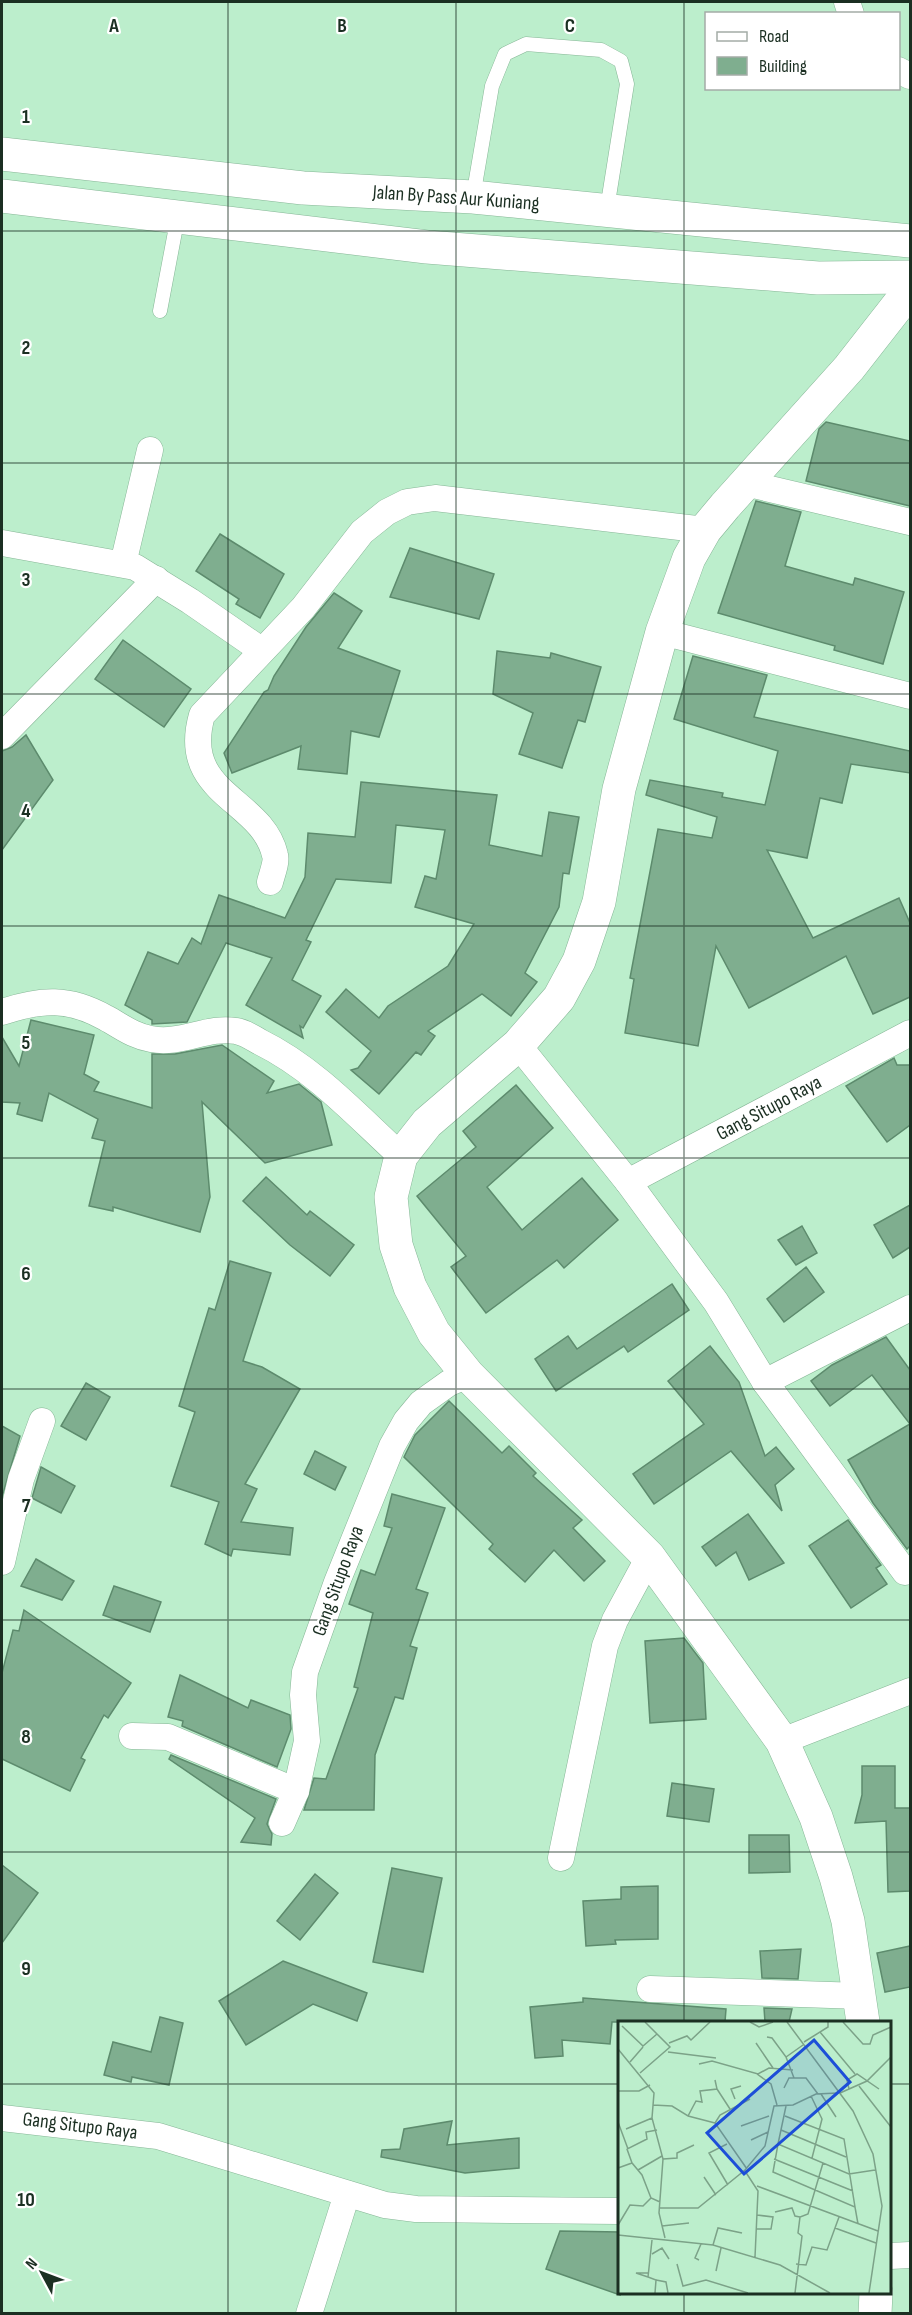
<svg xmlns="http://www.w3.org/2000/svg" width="912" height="2315" viewBox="0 0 912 2315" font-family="'Sofia Sans Condensed',sans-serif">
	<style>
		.building { fill: #7fae8f; stroke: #5d8b6d; stroke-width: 1.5 }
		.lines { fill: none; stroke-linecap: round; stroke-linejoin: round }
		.service-casing { stroke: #86b696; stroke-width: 15 }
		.minor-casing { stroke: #86b696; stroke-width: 27 }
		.tertiary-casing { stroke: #86b696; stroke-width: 34 }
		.trunk-casing { stroke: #86b696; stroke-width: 34 }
		.service { stroke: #fff; stroke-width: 14 }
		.minor { stroke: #fff; stroke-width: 26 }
		.tertiary { stroke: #fff; stroke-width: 33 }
		.trunk { stroke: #fff; stroke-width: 33 }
		.grid { fill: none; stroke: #1b2f22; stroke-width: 1.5; stroke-opacity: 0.55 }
		.labels { text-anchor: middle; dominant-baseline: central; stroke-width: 4.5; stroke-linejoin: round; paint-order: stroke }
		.street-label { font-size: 20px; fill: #1b2f22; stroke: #fff }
		.inset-road { fill: none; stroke: #7ca288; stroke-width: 1.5 }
		.view { fill: #1d4ed8; fill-opacity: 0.15; stroke: #1d4ed8; stroke-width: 3 }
		.inset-edge { fill: none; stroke: #1b2f22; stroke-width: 3 }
		.grid-label { font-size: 20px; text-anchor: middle; font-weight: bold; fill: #1b2f22; stroke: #fff; stroke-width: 4.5; stroke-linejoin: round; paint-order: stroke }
	</style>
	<rect width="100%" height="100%" fill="#bceecc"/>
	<!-- building -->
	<g class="building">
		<polygon points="826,422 910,441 910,506 806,481 819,429"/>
		<polygon points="756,501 801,512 785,566 853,585 855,578 904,592 883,664 834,650 835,646 718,613"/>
		<polygon points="220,534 284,574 260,618 236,604 239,599 196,571"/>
		<polygon points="410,548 494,574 479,619 390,597"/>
		<polygon points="334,593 362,611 338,648 400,671 379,737 351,731 347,774 298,769 301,746 232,773 224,753 264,692 268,690 274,676 306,627"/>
		<polygon points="123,640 191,689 164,727 95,679"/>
		<polygon points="497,651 550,658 551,653 601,667 585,722 578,720 562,768 519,754 533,713 493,694"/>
		<polygon points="693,656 767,675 754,717 910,751 910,773 851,764 842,803 820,798 807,858 767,850 813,938 899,898 910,923 910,997 873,1014 846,956 749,1008 716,946 698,1046 625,1033 634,979 630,978 658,829 712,838 717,817 646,795 650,780 723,793 722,797 765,805 778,751 674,719"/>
		<polygon points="26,735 53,780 2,850 2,751 12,747"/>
		<polygon points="361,782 497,795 489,845 542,856 549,812 579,817 569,874 563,873 559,907 525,973 537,982 511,1016 482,994 428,1031 435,1036 421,1055 416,1052 379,1094 351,1070 358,1068 371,1051 326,1012 346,989 379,1018 388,1006 448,966 474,924 415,907 425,876 436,879 445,830 396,825 391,883 336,879 306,940 311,942 292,980 321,996 303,1028 300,1026 303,1038 246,1005 272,958 226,943 187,1022 152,1024 152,1020 125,1005 148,952 178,964 192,938 201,944 219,895 285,918 305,877 308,833 355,837"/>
		<polygon points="31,1020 94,1035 84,1074 99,1082 94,1091 152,1108 152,1054 175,1054 222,1045 274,1081 267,1093 299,1084 321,1102 332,1145 265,1163 202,1102 210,1197 200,1232 113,1207 113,1211 89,1206 105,1141 92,1138 98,1119 49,1093 42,1121 17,1114 20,1103 2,1102 2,1037 19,1066"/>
		<polygon points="894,1058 897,1065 910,1065 910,1125 887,1142 846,1086"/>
		<polygon points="516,1085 553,1128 487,1187 522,1230 582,1178 618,1220 564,1268 557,1260 486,1313 451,1267 466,1256 417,1196 476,1147 463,1131"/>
		<polygon points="266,1177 307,1215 310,1211 354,1245 330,1276 290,1245 243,1201"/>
		<polygon points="910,1205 910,1247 893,1258 874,1225"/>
		<polygon points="802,1226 817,1253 796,1265 778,1240"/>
		<polygon points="230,1261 271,1273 243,1361 262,1367 300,1389 245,1484 257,1489 241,1522 293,1528 290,1555 233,1549 231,1556 205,1544 219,1502 171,1486 195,1412 179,1406 209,1308 215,1310"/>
		<polygon points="806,1267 824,1292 784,1322 767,1299"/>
		<polygon points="672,1284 689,1310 628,1352 624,1346 556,1391 535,1359 568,1336 577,1349"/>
		<polygon points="886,1337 910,1370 910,1546 907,1549 873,1503 848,1460 910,1424 872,1375 830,1406 811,1381 832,1365"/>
		<polygon points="710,1346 739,1382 765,1456 776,1447 794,1469 775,1485 782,1511 731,1451 654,1504 633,1474 704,1424 668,1381"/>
		<polygon points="86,1383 110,1397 86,1440 61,1426"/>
		<polygon points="449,1401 502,1453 509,1446 536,1473 533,1476 582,1520 573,1528 605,1561 584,1581 554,1550 525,1582 489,1549 493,1544 404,1457 415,1435"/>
		<polygon points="2,1426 20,1436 2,1497"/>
		<polygon points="315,1451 346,1467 335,1490 304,1474"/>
		<polygon points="41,1467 75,1486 61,1513 32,1498"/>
		<polygon points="392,1494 445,1508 416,1589 428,1593 410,1646 417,1648 403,1699 395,1697 375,1755 374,1810 304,1810 314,1778 326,1779 358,1688 354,1687 373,1613 349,1604 361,1570 375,1575 392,1528 384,1526"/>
		<polygon points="748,1514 784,1563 749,1580 736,1552 716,1566 702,1547"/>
		<polygon points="848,1520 881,1565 876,1568 887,1584 851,1608 809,1546"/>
		<polygon points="36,1559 74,1581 62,1600 21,1586"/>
		<polygon points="114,1586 161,1602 150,1632 103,1615"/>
		<polygon points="24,1610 131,1683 108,1718 104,1715 81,1758 85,1760 70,1791 2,1759 2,1673 13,1630 19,1631"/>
		<polygon points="684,1638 703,1663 706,1719 650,1723 645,1641"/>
		<polygon points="180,1675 248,1708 251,1700 290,1715 291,1729 277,1767 182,1726 183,1721 168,1717"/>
		<polygon points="171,1755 276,1799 267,1824 272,1834 271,1845 241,1842 255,1818 169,1759"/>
		<polygon points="862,1766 895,1766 895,1808 910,1808 910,1891 888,1892 886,1821 855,1823 862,1795"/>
		<polygon points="672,1783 714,1789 709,1822 667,1816"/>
		<polygon points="749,1835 789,1835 790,1872 749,1873"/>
		<polygon points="2,1865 38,1893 2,1943"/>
		<polygon points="392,1868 442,1878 423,1972 373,1962"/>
		<polygon points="315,1874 338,1893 300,1940 277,1921"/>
		<polygon points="658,1886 658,1939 615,1940 616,1944 586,1946 583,1901 621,1899 621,1887"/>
		<polygon points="910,1946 910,1987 885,1992 877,1953"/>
		<polygon points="801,1949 798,1979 762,1978 760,1951"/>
		<polygon points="283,1961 367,1993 357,2021 313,2004 246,2045 219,2001"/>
		<polygon points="583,1998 726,2009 725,2022 612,2022 610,2044 562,2040 563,2056 535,2058 530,2007 583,2002"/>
		<polygon points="764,2008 792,2009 789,2022 765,2022"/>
		<polygon points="160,2017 183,2023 169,2085 132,2077 131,2082 104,2075 113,2042 151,2052"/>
		<polygon points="452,2121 447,2145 519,2138 519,2168 465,2173 381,2157 382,2150 400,2149 404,2129"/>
		<polygon points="560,2231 620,2232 620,2295 546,2269"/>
	</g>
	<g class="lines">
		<defs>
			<g id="service">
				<polyline points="473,197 492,86 505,54 526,44 601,50 621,61 627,84 607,209"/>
				<polyline points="160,311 178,216"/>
			</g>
			<g id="minor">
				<polyline points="847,2 851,14"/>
				<polyline points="898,70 910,76"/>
				<polyline points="745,483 910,522"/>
				<polyline points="2,543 135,567 190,601 261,650"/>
				<polyline points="123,564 150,450"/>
				<polyline points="662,632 910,696"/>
				<polyline points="2,736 156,579"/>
				<path d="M270,882C272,874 277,862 275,855C262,798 179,795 202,715L303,608L362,532L387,512L407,502L435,498L705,530"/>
				<path d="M2,1012C41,999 69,997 106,1018C121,1026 133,1036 151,1039C181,1045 207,1026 236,1031C244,1032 253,1038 260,1042C315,1069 357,1116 401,1156"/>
				<polyline points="518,1045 628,1182 716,1302 765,1382 905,1572"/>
				<polyline points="628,1182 910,1033"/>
				<polyline points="765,1382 910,1308"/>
				<polyline points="2,1562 21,1479 42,1421"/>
				<polyline points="132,1736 168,1737 296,1791"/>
				<polyline points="782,1741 910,1691"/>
				<polyline points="282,1823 296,1791 307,1741 303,1695 305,1672 337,1582 392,1446 406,1421 421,1403 449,1383 468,1375"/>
				<polyline points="561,1858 605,1646 615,1620 649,1557"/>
				<polyline points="650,1989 861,1996"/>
				<polyline points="2,2118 158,2136 385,2205 416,2209 620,2211"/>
				<polyline points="890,2256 910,2255"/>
				<polyline points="309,2314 347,2194"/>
			</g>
			<g id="tertiary">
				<polyline points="863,2022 848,1921 836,1877 816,1817 782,1741 649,1557 468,1375 434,1333 410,1287 396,1245 391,1197 401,1156 427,1123 518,1045 559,998 579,961 599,902 619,789 662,632 689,558 705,530 725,506 849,368 910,290"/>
				<polyline points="875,2314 876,2292"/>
			</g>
			<g id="trunk">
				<polyline points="2,154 303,188 473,197 910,241"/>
				<polyline points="2,196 427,247 818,278 910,277"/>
			</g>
		</defs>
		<!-- service casing -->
		<use href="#service" class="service-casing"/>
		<!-- minor casing -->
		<use href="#minor" class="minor-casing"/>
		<!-- tertiary casing -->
		<use href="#tertiary" class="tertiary-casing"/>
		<!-- trunk casing -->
		<use href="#trunk" class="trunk-casing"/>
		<!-- service -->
		<use href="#service" class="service"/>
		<!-- minor -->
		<use href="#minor" class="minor"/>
		<!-- tertiary -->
		<use href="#tertiary" class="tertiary"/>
		<!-- trunk -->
		<use href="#trunk" class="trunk"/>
	</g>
	<!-- grid -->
	<path class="grid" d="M228,2V2314M456,2V2314M684,2V2022M2,231H910M2,463H910M2,694H910M2,926H910M2,1158H910M2,1389H910M2,1620H910M2,1852H910M2,2084H620M890,2084H910M684,2292V2314"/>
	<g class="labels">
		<!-- street labels -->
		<g class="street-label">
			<text transform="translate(456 198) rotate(4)">Jalan By Pass Aur Kuniang</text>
			<text transform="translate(769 1108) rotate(-28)">Gang Situpo Raya</text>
			<text transform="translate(338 1581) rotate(-70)">Gang Situpo Raya</text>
			<text transform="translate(80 2126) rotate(7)">Gang Situpo Raya</text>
		</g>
	</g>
	<!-- overview -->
	<g transform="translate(618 2021)">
		<rect width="273" height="273" fill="#bceecc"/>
		<path class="inset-road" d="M132,1L141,6L155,1M169,1L235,90L255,133L264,185L251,272M225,1L245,23H252L255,14L273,6M4,5L25,25L39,13M202,11L237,53M149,16L154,17L168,36L185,24M186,21L210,6V1M51,22L69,15L73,19L92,1M138,22L155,47M0,28L36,72L34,97L45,138L41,192L47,217M50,31L98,37M168,36L176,57M12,41L25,26M81,43L94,40L140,53L151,47L175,49M22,52L52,26L27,1M139,53L153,63L159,84M241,65L273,106M166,67L171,57H188L200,73M99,68L112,88M231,68L229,59L239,53L261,68M0,70H21L32,64M222,72L249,60L273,36M203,73L218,96M193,75L204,98L194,137M117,78L113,68L123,65M35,84L54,85L70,95L78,80L84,81L82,70L99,68L97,59M70,95L97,102M167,95L226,118L237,186M0,101L10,128M123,105L151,95M8,108L34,97M163,109L228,136M133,119L150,111M109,123L91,132L110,164M160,123L168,85M45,138L59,137V132L76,124M156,138L235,170M14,142L9,128L29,118L28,111L39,109M0,147L14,142L24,154L33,177L42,181M129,148L97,102L102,94L132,78M20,149L44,135M127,150L140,170L137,236M86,156L98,174M139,165L260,210M41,187H80L127,149L147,125L156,85L175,84L198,73L220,72M157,191L174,187L177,195L182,196M240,203L237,186L155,151L160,123L231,153L257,149M0,204L12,184L25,185L33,177M44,205L71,202M217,207L258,222M139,208H153L155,196L139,194M0,214L95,224L162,244L212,272M34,219L30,256L38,259L37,272M95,224L100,207L124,212M34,233L44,227L51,238M81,239L77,237L83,223M59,243L65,265L88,259L130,272M178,243L188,244L194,226L209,229L221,196M98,250L103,227M30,256L18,252H30M38,259L48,261L50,272M177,272L184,215L180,212L182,196L190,193L205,142"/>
		<path class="view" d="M196,19L232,61L126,153L89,112Z"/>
		<rect width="273" height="273" class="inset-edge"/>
	</g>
	<g class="grid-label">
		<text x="114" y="32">A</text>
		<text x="342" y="32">B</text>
		<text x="570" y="32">C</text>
		<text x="26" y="123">1</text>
		<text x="26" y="354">2</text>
		<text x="26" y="586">3</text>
		<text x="26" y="817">4</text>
		<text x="26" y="1049">5</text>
		<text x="26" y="1280">6</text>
		<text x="26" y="1512">7</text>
		<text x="26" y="1743">8</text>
		<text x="26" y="1975">9</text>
		<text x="26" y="2206">10</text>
	</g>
	<!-- border -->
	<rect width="912" height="2315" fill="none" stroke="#1b2f22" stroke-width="6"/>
	<!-- legend -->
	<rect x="705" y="12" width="195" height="78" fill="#ffffff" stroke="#a4aca7" stroke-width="1.5"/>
	<rect x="717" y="32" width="30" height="9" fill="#ffffff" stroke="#a4aca7" stroke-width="1.5"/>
	<text x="759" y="42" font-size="18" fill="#1b2f22">Road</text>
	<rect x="717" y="57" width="30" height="18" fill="#7fae8f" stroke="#a4aca7" stroke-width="1.5"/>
	<text x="759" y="72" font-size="18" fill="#1b2f22">Building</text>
	<!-- north arrow -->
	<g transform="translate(42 2273) rotate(311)" stroke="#ffffff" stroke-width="4.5" paint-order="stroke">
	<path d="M0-4.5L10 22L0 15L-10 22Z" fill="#1b2f22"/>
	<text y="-9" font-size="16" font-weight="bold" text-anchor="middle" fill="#1b2f22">N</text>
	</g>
</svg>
